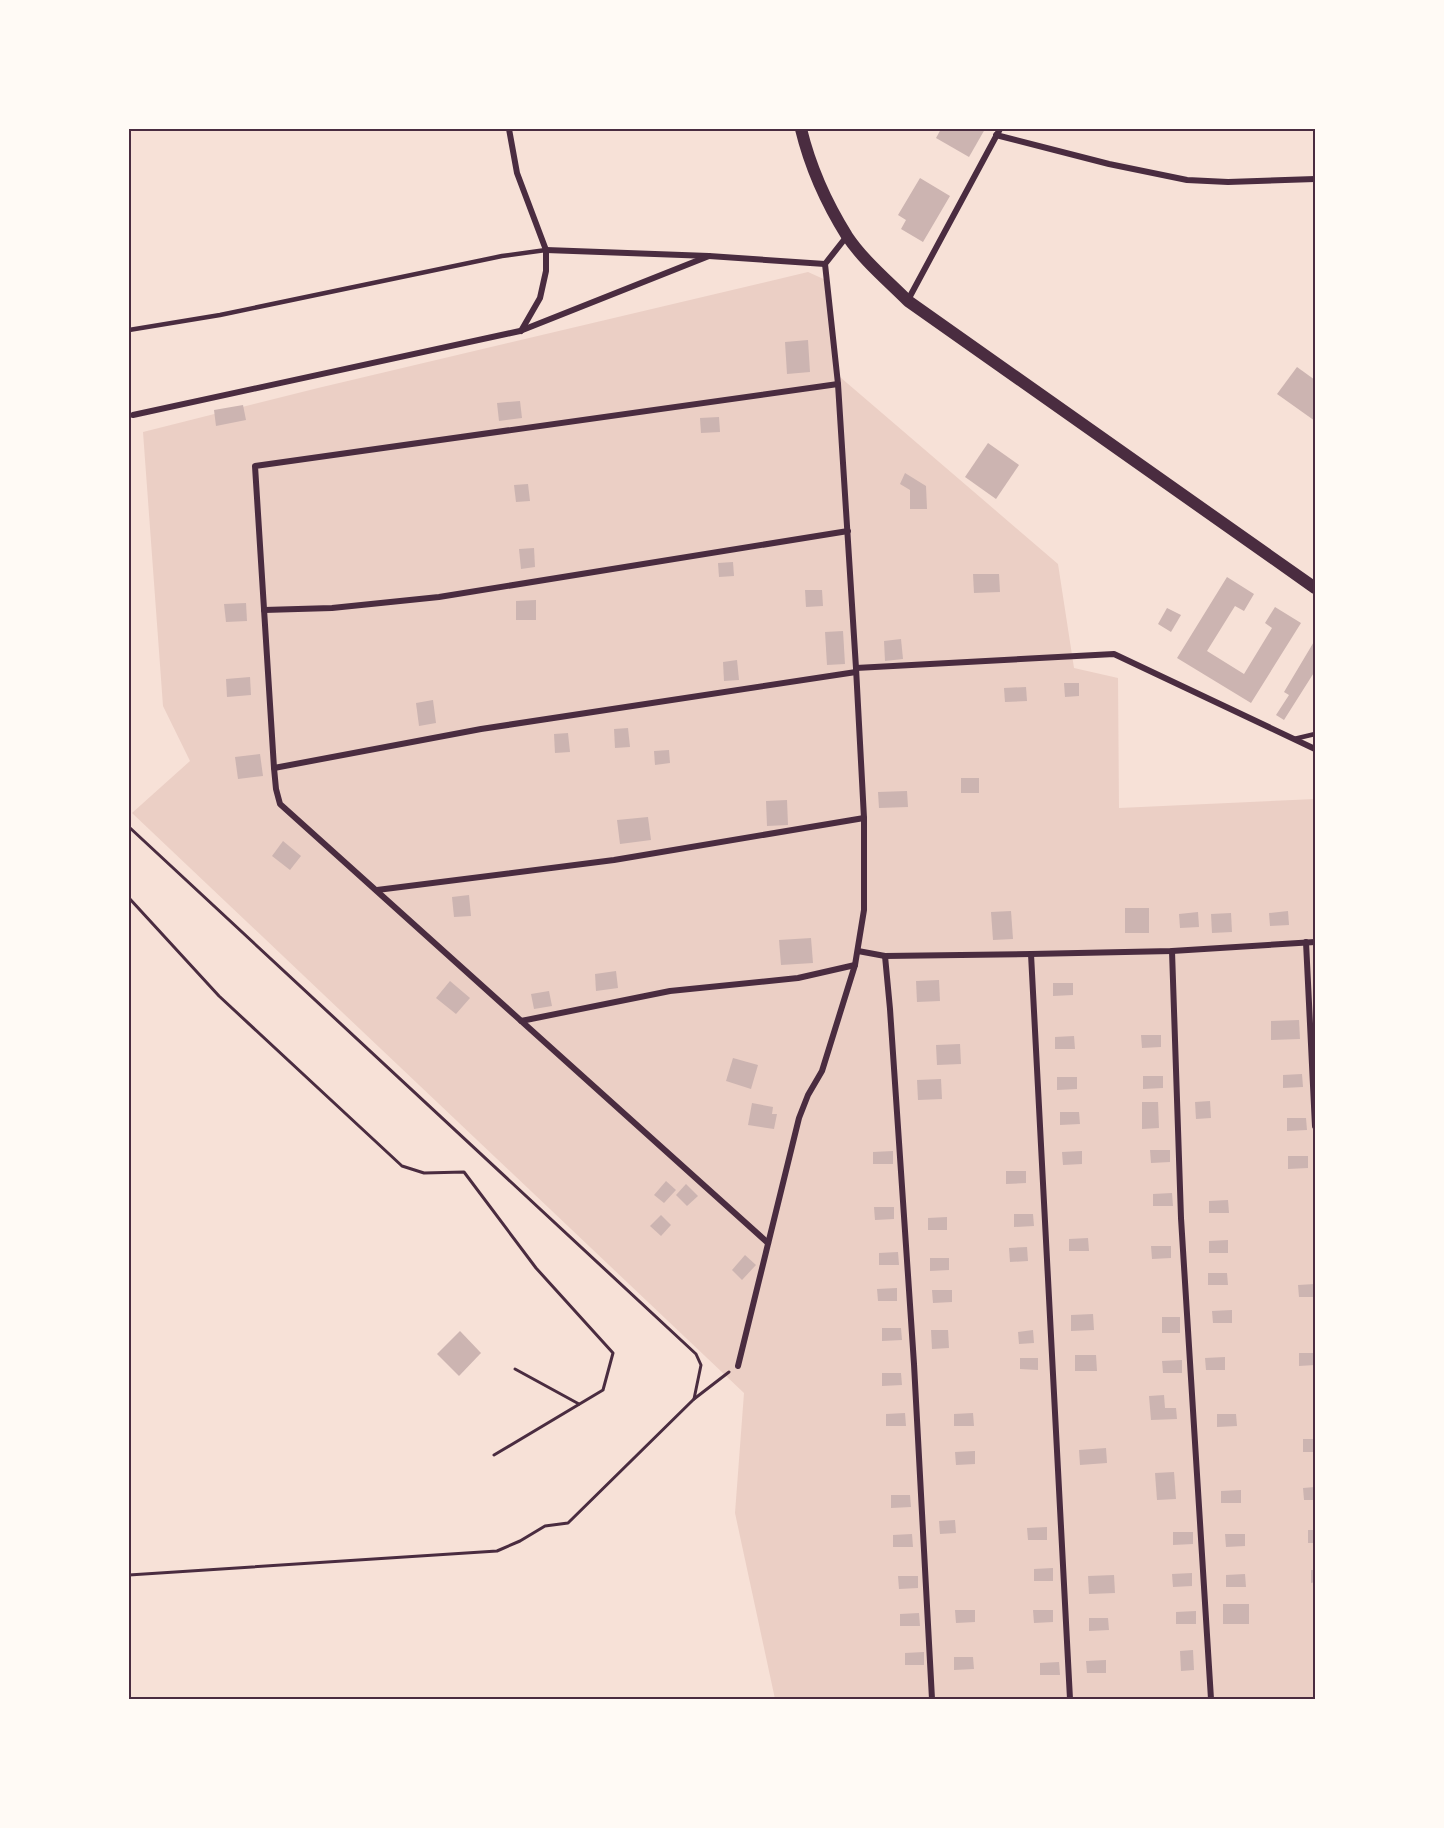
<svg xmlns="http://www.w3.org/2000/svg" width="1444" height="1828" viewBox="0 0 1444 1828" font-family="'Fira Sans Condensed',sans-serif">
	<style>
		.green { fill: #ebcfc5 }
		.building { fill: #ccb4b1 }
		.lines { fill: none; stroke-linecap: round; stroke-linejoin: round }
		.path { stroke: #4a2c40; stroke-width: 3 }
		.service { stroke: #4a2c40; stroke-width: 4.5 }
		.minor { stroke: #4a2c40; stroke-width: 6 }
		.secondary { stroke: #4a2c40; stroke-width: 12 }
		.neatline { fill: none; stroke: #4a2c40; stroke-width: 2 }
	</style>
	<rect width="100%" height="100%" fill="#f7e1d7"/>
	<!-- green -->
	<polygon class="green" points="808,272 828,281 840,377 1058,564 1074,668 1118,678 1119,808 1315,799 1315,1699 775,1699 735,1513 744,1393 132,813 190,761 163,706 143,432 318,388"/>
	<!-- building -->
	<g class="building">
		<polygon points="941,129 985,129 969,157 936,138"/>
		<polygon points="920,178 950,196 923,242 901,229 906,220 898,215"/>
		<polygon points="808,340 810,372 787,374 785,342"/>
		<polygon points="1297,367 1315,380 1315,421 1277,394"/>
		<polygon points="520,401 522,418 499,421 497,403"/>
		<polygon points="243,405 246,420 216,426 214,410"/>
		<polygon points="719,417 720,432 701,433 700,418"/>
		<polygon points="988,443 1019,465 996,499 965,477"/>
		<polygon points="905,473 926,486 927,509 910,509 910,490 900,484"/>
		<polygon points="528,484 530,501 516,502 514,485"/>
		<polygon points="534,548 535,567 521,569 519,549"/>
		<polygon points="733,562 734,576 719,577 718,563"/>
		<polygon points="973,574 999,574 1000,592 974,593"/>
		<polygon points="1227,577 1254,594 1244,611 1235,606 1207,651 1244,674 1272,628 1265,623 1275,607 1301,623 1251,703 1177,658"/>
		<polygon points="805,590 822,590 823,606 806,607"/>
		<polygon points="536,600 536,620 516,620 516,601"/>
		<polygon points="246,603 247,621 226,622 224,604"/>
		<polygon points="1167,608 1181,615 1171,632 1158,624"/>
		<polygon points="843,631 845,664 827,665 825,632"/>
		<polygon points="901,639 903,659 885,661 884,641"/>
		<polygon points="1315,640 1315,671 1284,720 1276,715 1289,695 1284,692"/>
		<polygon points="737,660 739,680 724,681 723,662"/>
		<polygon points="250,677 251,695 227,697 226,679"/>
		<polygon points="1064,683 1079,683 1079,696 1065,697"/>
		<polygon points="1026,687 1027,701 1005,702 1004,688"/>
		<polygon points="433,700 436,723 419,726 416,703"/>
		<polygon points="628,728 630,747 615,748 614,729"/>
		<polygon points="568,733 570,752 555,753 554,734"/>
		<polygon points="669,750 670,763 655,765 654,751"/>
		<polygon points="260,754 263,776 238,779 235,757"/>
		<rect x="961" y="778" width="18" height="15"/>
		<polygon points="907,791 908,807 879,808 878,792"/>
		<polygon points="787,800 788,825 767,826 766,801"/>
		<polygon points="648,817 651,840 620,844 617,820"/>
		<polygon points="283,841 301,856 290,870 272,856"/>
		<polygon points="469,895 471,916 454,917 452,897"/>
		<rect x="1125" y="908" width="24" height="25"/>
		<polygon points="1011,911 1013,939 993,940 991,912"/>
		<polygon points="1288,911 1289,925 1270,926 1269,913"/>
		<polygon points="1198,912 1199,927 1180,928 1179,914"/>
		<polygon points="1231,913 1232,932 1212,933 1211,914"/>
		<polygon points="811,938 813,963 781,965 779,940"/>
		<polygon points="616,971 618,988 596,991 595,974"/>
		<polygon points="939,980 940,1001 917,1002 916,981"/>
		<polygon points="450,981 470,998 456,1014 436,998"/>
		<polygon points="1053,983 1073,983 1073,995 1053,996"/>
		<polygon points="549,991 552,1006 534,1009 531,994"/>
		<polygon points="1299,1020 1300,1039 1271,1040 1271,1021"/>
		<polygon points="1141,1035 1161,1035 1161,1047 1142,1048"/>
		<polygon points="1074,1036 1075,1049 1055,1049 1055,1037"/>
		<polygon points="960,1044 961,1064 937,1065 936,1045"/>
		<polygon points="733,1058 758,1065 751,1089 726,1081"/>
		<polygon points="1302,1074 1303,1087 1283,1088 1283,1075"/>
		<polygon points="1143,1076 1163,1076 1163,1088 1143,1089"/>
		<polygon points="1057,1077 1077,1077 1077,1089 1057,1090"/>
		<polygon points="941,1079 942,1099 918,1100 917,1080"/>
		<polygon points="1210,1101 1211,1118 1196,1119 1195,1102"/>
		<polygon points="1142,1102 1158,1102 1159,1128 1142,1129"/>
		<polygon points="752,1103 773,1107 772,1114 777,1114 774,1129 748,1125"/>
		<polygon points="1060,1112 1079,1112 1080,1124 1060,1125"/>
		<polygon points="1287,1118 1306,1118 1307,1130 1287,1131"/>
		<polygon points="1150,1150 1170,1150 1170,1162 1151,1163"/>
		<polygon points="893,1151 893,1164 873,1164 873,1152"/>
		<polygon points="1082,1151 1082,1164 1063,1165 1062,1152"/>
		<polygon points="1288,1156 1308,1156 1308,1168 1288,1169"/>
		<polygon points="1006,1171 1026,1171 1026,1183 1006,1184"/>
		<polygon points="666,1181 676,1190 664,1203 654,1195"/>
		<polygon points="686,1184 698,1196 687,1206 676,1195"/>
		<polygon points="1172,1193 1173,1206 1153,1206 1153,1194"/>
		<polygon points="1228,1200 1229,1213 1209,1213 1209,1201"/>
		<polygon points="874,1207 894,1207 894,1219 875,1220"/>
		<polygon points="1014,1214 1033,1214 1034,1226 1014,1227"/>
		<polygon points="661,1215 671,1225 661,1236 650,1226"/>
		<polygon points="947,1217 947,1230 928,1230 928,1218"/>
		<polygon points="1088,1238 1089,1251 1069,1251 1069,1239"/>
		<polygon points="1228,1240 1228,1253 1209,1253 1209,1241"/>
		<polygon points="1151,1246 1171,1246 1171,1258 1152,1259"/>
		<polygon points="1027,1247 1028,1261 1010,1262 1009,1248"/>
		<polygon points="898,1252 899,1265 879,1265 879,1253"/>
		<polygon points="745,1255 756,1265 742,1280 732,1270"/>
		<polygon points="930,1258 949,1258 949,1270 930,1271"/>
		<polygon points="1208,1273 1227,1273 1228,1285 1208,1285"/>
		<polygon points="1315,1284 1315,1297 1299,1297 1298,1285"/>
		<polygon points="897,1288 897,1301 878,1301 877,1289"/>
		<polygon points="932,1290 952,1290 952,1302 933,1303"/>
		<polygon points="1232,1310 1232,1323 1213,1323 1212,1311"/>
		<polygon points="1093,1314 1094,1330 1071,1331 1071,1315"/>
		<rect x="1162" y="1317" width="18" height="16"/>
		<polygon points="882,1328 901,1328 902,1340 882,1341"/>
		<polygon points="931,1330 948,1330 949,1348 932,1349"/>
		<polygon points="1033,1330 1034,1343 1019,1344 1018,1332"/>
		<polygon points="460,1331 481,1353 459,1376 437,1354"/>
		<polygon points="1299,1353 1315,1353 1315,1365 1299,1366"/>
		<polygon points="1075,1355 1096,1355 1097,1371 1075,1371"/>
		<polygon points="1225,1357 1225,1370 1206,1370 1205,1358"/>
		<polygon points="1020,1358 1038,1358 1038,1370 1020,1369"/>
		<polygon points="1182,1360 1182,1373 1163,1373 1162,1361"/>
		<polygon points="882,1373 901,1373 902,1385 882,1386"/>
		<polygon points="1164,1395 1165,1408 1176,1408 1177,1419 1151,1420 1149,1396"/>
		<polygon points="905,1413 906,1426 886,1426 886,1414"/>
		<polygon points="973,1413 974,1426 954,1426 954,1414"/>
		<polygon points="1217,1414 1236,1414 1237,1426 1217,1427"/>
		<rect x="1303" y="1439" width="12" height="13"/>
		<polygon points="1106,1448 1107,1463 1080,1465 1079,1450"/>
		<polygon points="975,1451 975,1464 956,1465 955,1452"/>
		<polygon points="1174,1472 1176,1499 1157,1500 1155,1473"/>
		<polygon points="1315,1487 1315,1500 1304,1500 1303,1488"/>
		<polygon points="1241,1490 1241,1503 1221,1503 1221,1491"/>
		<polygon points="891,1495 910,1495 911,1507 891,1508"/>
		<polygon points="955,1520 956,1533 940,1534 939,1521"/>
		<polygon points="1047,1527 1047,1540 1028,1540 1027,1528"/>
		<rect x="1308" y="1530" width="7" height="13"/>
		<polygon points="1173,1532 1193,1532 1193,1544 1173,1545"/>
		<polygon points="912,1534 913,1547 893,1547 893,1535"/>
		<polygon points="1225,1534 1245,1534 1245,1546 1226,1547"/>
		<polygon points="1053,1568 1053,1581 1034,1581 1034,1569"/>
		<polygon points="1311,1570 1315,1570 1315,1582 1311,1583"/>
		<polygon points="1192,1573 1192,1586 1173,1587 1172,1574"/>
		<polygon points="1245,1574 1246,1587 1226,1587 1226,1575"/>
		<polygon points="1114,1575 1115,1593 1089,1594 1088,1576"/>
		<polygon points="898,1576 918,1576 918,1588 899,1589"/>
		<rect x="1223" y="1604" width="26" height="20"/>
		<polygon points="955,1610 975,1610 975,1622 956,1623"/>
		<polygon points="1033,1610 1053,1610 1053,1622 1034,1623"/>
		<polygon points="1196,1611 1196,1624 1176,1624 1176,1612"/>
		<polygon points="919,1613 920,1626 900,1626 900,1614"/>
		<polygon points="1089,1618 1108,1618 1109,1630 1089,1631"/>
		<polygon points="1193,1650 1194,1670 1181,1671 1180,1651"/>
		<polygon points="924,1652 924,1665 905,1665 905,1653"/>
		<polygon points="954,1657 973,1657 974,1669 954,1670"/>
		<polygon points="1106,1660 1106,1673 1087,1673 1086,1661"/>
		<polygon points="1059,1662 1060,1675 1040,1675 1040,1663"/>
	</g>
	<g class="lines">
		<!-- path -->
		<g class="path">
			<polyline points="129,827 696,1354 701,1365 694,1399"/>
			<polyline points="129,898 219,996 402,1166 424,1173 464,1172 536,1268 613,1353 603,1390 494,1455"/>
			<polyline points="515,1369 579,1404"/>
			<polyline points="129,1575 497,1551 520,1541 545,1526 568,1523 694,1399 729,1372"/>
		</g>
		<!-- service -->
		<g class="service">
			<polyline points="129,330 220,315 502,256 546,250"/>
			<polyline points="1294,739 1315,734"/>
		</g>
		<!-- minor -->
		<g class="minor">
			<polyline points="509,129 517,173 546,250 546,271 540,298 521,331"/>
			<polyline points="996,135 1109,164 1187,180 1228,182 1315,179"/>
			<polyline points="546,250 709,256 825,264"/>
			<polyline points="908,300 1000,129"/>
			<polyline points="133,415 520,331 709,256"/>
			<polyline points="264,610 332,608 439,597 848,531"/>
			<polyline points="856,668 1114,654 1315,749"/>
			<polyline points="274,768 481,729 856,672"/>
			<polyline points="377,890 614,860 864,818"/>
			<polyline points="1306,942 1315,1126"/>
			<polyline points="858,951 885,956 1031,954 1172,951 1315,942"/>
			<polyline points="1172,951 1181,1218 1211,1699"/>
			<polyline points="1031,954 1070,1699"/>
			<polyline points="885,956 890,1009 914,1364 932,1699"/>
			<polyline points="521,1021 670,991 798,978 855,965"/>
			<polyline points="768,1243 280,804 276,789 274,768 255,466 838,384"/>
			<polyline points="738,1366 799,1118 808,1095 822,1071 855,965 864,910 864,818 856,668 838,384 825,264 847,236"/>
		</g>
		<!-- secondary -->
		<path class="secondary" d="M801,129C810,166 827,204 847,236C863,260 887,280 908,301L1315,588"/>
	</g>
	<!-- border -->
	<rect width="1444" height="1828" fill="none" stroke="#fffaf5" stroke-width="261"/>
	<rect x="130" y="130" width="1184" height="1568" class="neatline"/>
</svg>
